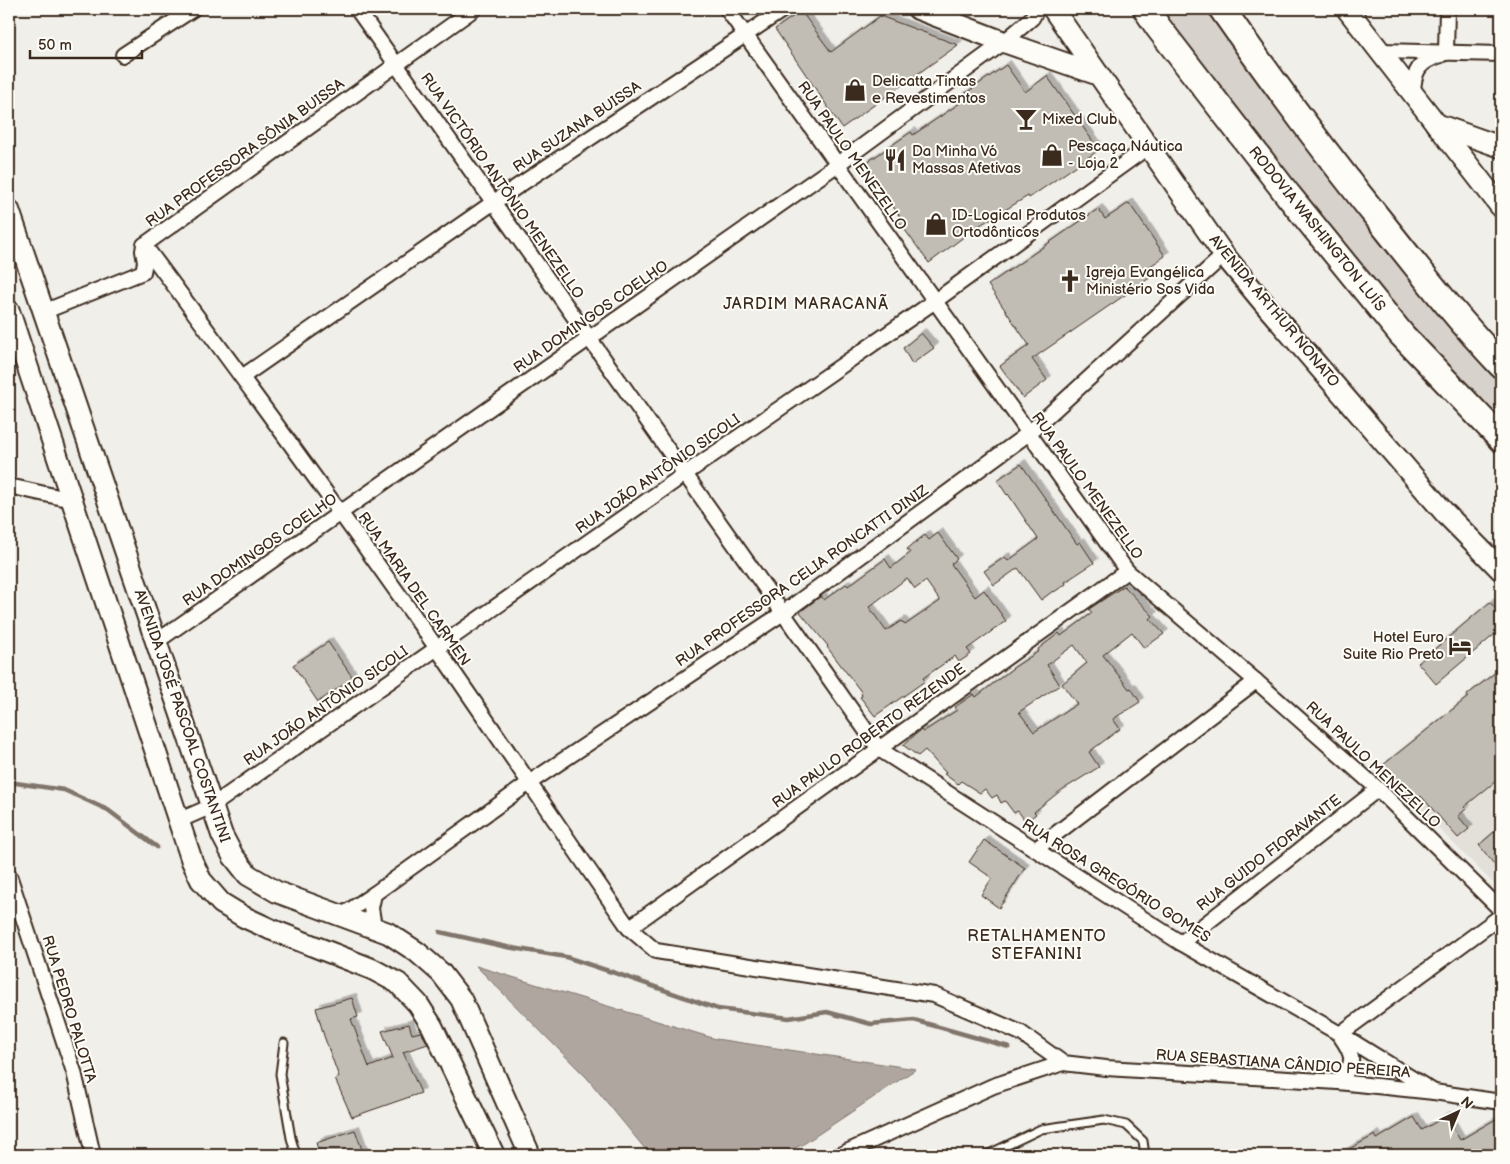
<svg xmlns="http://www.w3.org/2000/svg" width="1510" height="1164" viewBox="0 0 1510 1164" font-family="'Balsamiq Sans',sans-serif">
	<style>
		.built { fill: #e3e0da }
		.green { fill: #d7d2cc; stroke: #897e75 }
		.water { fill: #aea69f; stroke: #80746b }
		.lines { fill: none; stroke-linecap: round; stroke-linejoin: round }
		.stream { stroke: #80746b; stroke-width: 4.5 }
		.building { fill: #c1bcb4; stroke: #3b2a1e; fill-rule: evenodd; filter: url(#shadow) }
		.lane-casing { stroke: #3b2a1e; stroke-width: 11 }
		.street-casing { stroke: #3b2a1e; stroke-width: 18 }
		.secondary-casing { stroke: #3b2a1e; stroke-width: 24 }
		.highway-casing { stroke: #3b2a1e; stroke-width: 29 }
		.lane { stroke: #fdfcf7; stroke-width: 7 }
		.street { stroke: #fdfcf7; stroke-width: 14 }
		.secondary { stroke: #fdfcf7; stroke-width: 20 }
		.highway { stroke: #fdfcf7; stroke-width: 25 }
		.labels { text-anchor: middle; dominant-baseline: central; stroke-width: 4; stroke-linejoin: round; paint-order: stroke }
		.poi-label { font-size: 15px; fill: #3b2a1e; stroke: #fdfcf7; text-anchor: start }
		.street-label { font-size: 15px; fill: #3b2a1e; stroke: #fdfcf7 }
		.neighbourhood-label { font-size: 16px; letter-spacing: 1px; fill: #3b2a1e; stroke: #fdfcf7 }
	</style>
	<defs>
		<filter id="shadow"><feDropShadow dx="4.5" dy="-4.5" stdDeviation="0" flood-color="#0004"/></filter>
	</defs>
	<rect width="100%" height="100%" fill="#f1efea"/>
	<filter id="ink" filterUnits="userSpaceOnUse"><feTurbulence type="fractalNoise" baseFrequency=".02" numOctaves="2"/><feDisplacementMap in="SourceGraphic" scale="10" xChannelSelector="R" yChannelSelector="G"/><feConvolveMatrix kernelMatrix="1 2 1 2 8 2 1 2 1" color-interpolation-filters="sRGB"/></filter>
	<g filter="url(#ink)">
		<!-- built -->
		<polygon class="built" points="1501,734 1501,891 1414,804"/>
		<!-- green -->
		<polygon class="green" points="1158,9 1213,9 1438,306 1501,378 1501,427 1479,404 1342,248"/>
		<!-- water -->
		<polygon class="water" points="476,966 716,1039 916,1069 802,1145 777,1155 650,1155 587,1078"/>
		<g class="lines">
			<!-- stream -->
			<g class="stream">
				<polyline points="9,782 64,790 108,810 157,847"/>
				<polyline points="440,932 507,947 566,957 621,975 718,1009 789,1018 827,1012 871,1024 914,1020 1009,1047"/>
			</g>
		</g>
		<!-- building -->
		<g class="building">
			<polygon points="801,11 831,52 880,16 958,45 842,128 775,29"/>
			<polygon points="1006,65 1025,92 1047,76 1099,150 1029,198 1028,196 977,227 929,263 897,219 900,217 880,187 878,188 863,165 911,132 913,135 963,101 960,97"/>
			<polygon points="1129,203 1165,256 1146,269 1151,277 1032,359 1047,380 1023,398 1000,366 1029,345 988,285 1098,209 1105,219"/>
			<polygon points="921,333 934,348 912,364 903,348"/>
			<polygon points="1021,464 1077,544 1080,542 1094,563 1065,582 1066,584 1054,592 1053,591 1041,600 1018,568 994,585 984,571 1005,557 1008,561 1038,539 1008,494 1007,495 997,480"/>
			<path d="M938,533L957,559L951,564L975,597L984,590L1006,621L967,649L971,654L959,662L955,656L923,678L925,681L875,716L860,697L862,696L861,693H862L827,647L828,646L800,612L821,596L824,600L846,584L848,586L885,559L891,568L910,553L907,549L925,535L929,540ZM907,578L915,589L926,581L940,601L905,625L901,621L886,631L869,607Z"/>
			<path d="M1124,586L1153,616L1150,619L1164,634L1144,648L1132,632L1103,655L1129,689L1131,688L1140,702L1113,719L1120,729L1089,752L1099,767L1059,792L1034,812L1036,814L1026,822L1018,811L1014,813L1005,801L1001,803L997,795L992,798L985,789L980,793L961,781L958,784L944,774L946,773L925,750L918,756L903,745L921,730L923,732L957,710L955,707L974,694L976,697L1013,668L1039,651L1038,649L1059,633L1061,636L1092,613L1089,609ZM1074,645L1087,663L1062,684L1077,704L1034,732L1019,712L1060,685L1047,665Z"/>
			<polygon points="1490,602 1501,616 1501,629 1436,684 1418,663"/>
			<polygon points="328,642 353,678 318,702 293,665"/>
			<polygon points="1501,668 1501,777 1464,807 1466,809 1458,816 1469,829 1458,838 1421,796 1413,802 1383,765 1468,697 1467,695"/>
			<polygon points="1501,826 1501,873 1479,845"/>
			<polygon points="984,840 1025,868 999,908 981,895 992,878 969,862"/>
			<polygon points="352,998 358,1017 351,1019 369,1067 393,1058 382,1031 409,1024 412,1034 421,1032 428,1044 403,1052 421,1093 352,1117 335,1079 339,1077 324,1036 316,1008"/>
			<polygon points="1446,1116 1460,1140 1496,1119 1501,1127 1501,1155 1338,1155 1375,1135 1377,1139 1414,1117 1422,1130"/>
			<polygon points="355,1130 364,1155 320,1155 316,1143"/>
		</g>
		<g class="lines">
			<defs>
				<g id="lane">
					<polyline points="284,1043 280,1074 291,1138 296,1155"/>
					<polyline points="987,1155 1041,1129 1104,1120 1126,1125 1143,1141 1145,1155"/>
				</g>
				<g id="street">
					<polyline points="357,9 879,749 1181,943 1340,1034 1434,1092"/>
					<polyline points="727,9 1127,571 1256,681 1378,789 1501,910"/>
					<polyline points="1381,51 1501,54"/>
					<polyline points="1446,53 1447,9"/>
					<polyline points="123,55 193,9"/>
					<path d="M1413,92C1414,70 1419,62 1441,55"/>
					<path d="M144,245C243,378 341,512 436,647C501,740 564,835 629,928L656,951L934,995L1021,1033L1063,1063"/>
					<polyline points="43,312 143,272 145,262 143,251 144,245 474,9"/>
					<polyline points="242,377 494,202 784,9"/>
					<polyline points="9,486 72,500"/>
					<polyline points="156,642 838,164 1004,42 1032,18 1037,9"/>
					<polyline points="180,820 212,806 219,801 685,474 935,301 1149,146"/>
					<polyline points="1036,849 1256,681"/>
					<polyline points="9,875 74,1072 93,1155"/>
					<polyline points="374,894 371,908 374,927"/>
					<polyline points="341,916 374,894 529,783 783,613 1029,433 1224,255"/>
					<polyline points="629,928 1127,571"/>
					<polyline points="1181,943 1378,789"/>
					<polyline points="1340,1034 1501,916"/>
					<path d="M1338,1082C1355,1064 1355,1057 1341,1037"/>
					<polyline points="840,1155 993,1086 1063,1063 1106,1068 1338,1082 1434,1092 1501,1102"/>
				</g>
				<g id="secondary">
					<polyline points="918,9 1004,42 1099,75"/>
					<polyline points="1053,9 1224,255 1262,301 1444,512 1501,570"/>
					<polyline points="1347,9 1501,207"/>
					<polyline points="1436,124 1501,147"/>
					<polyline points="9,210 222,835 233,856 248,875 277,892 388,933 417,952 441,973 461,999 530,1155"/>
					<polyline points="9,311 192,861 201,880 221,903 244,917 270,929 372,969 398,983 418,1004 432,1026 494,1155"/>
				</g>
				<g id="highway">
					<polyline points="1146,9 1158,27 1288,195 1402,335 1501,439"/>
					<path d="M1222,9C1276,87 1333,163 1393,237C1428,281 1463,325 1501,365"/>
				</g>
			</defs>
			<!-- lane casing -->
			<use href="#lane" class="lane-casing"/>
			<!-- street casing -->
			<use href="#street" class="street-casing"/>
			<!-- secondary casing -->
			<use href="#secondary" class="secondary-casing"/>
			<!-- highway casing -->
			<use href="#highway" class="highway-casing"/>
			<!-- lane -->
			<use href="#lane" class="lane"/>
			<!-- street -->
			<use href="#street" class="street"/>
			<!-- secondary -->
			<use href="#secondary" class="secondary"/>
			<!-- highway -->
			<use href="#highway" class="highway"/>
		</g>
	</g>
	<!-- icons -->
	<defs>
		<symbol id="shop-bare" viewBox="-9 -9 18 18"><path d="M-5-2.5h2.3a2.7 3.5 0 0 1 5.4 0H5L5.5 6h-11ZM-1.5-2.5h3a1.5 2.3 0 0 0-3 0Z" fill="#3b2a1e" stroke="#fdfcf7" stroke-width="2.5" paint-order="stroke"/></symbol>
		<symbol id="bar-bare" viewBox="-9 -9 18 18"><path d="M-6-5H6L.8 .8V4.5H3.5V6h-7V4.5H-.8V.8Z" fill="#3b2a1e" stroke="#fdfcf7" stroke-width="2.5" paint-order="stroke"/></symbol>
		<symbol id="restaurant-bare" viewBox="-9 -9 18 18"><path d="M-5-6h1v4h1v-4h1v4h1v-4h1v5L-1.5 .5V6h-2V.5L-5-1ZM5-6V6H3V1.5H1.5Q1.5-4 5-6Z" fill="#3b2a1e" stroke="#fdfcf7" stroke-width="2.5" paint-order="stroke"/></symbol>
		<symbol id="church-bare" viewBox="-9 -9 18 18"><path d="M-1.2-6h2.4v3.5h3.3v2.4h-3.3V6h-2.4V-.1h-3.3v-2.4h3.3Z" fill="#3b2a1e" stroke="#fdfcf7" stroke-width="2.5" paint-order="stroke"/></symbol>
		<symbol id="hotel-bare" viewBox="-9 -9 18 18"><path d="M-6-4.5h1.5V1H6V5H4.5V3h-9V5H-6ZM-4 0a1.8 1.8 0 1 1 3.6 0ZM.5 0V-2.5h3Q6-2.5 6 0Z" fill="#3b2a1e" stroke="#fdfcf7" stroke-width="2.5" paint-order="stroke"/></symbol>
	</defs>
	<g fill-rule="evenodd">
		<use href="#shop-bare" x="839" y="74" width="32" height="32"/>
		<use href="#bar-bare" x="1010" y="103" width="32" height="32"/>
		<use href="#shop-bare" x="1036" y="139" width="32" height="32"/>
		<use href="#restaurant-bare" x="879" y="144" width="32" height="32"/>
		<use href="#shop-bare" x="920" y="208" width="32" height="32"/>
		<use href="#church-bare" x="1054" y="265" width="32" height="32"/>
		<use href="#hotel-bare" x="1444" y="630" width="32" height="32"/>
	</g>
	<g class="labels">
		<!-- poi labels -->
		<g class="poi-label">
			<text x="872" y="81">Delicatta Tintas<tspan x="872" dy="17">e Revestimentos</tspan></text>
			<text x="1042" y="119">Mixed Club</text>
			<text x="1068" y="146">Pescaça Náutica<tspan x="1068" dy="17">- Loja 2</tspan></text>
			<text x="912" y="151">Da Minha Vó<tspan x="912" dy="17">Massas Afetivas</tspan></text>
			<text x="952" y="215">ID-Logical Produtos<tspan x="952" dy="17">Ortodônticos</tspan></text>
			<text x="1086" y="272">Igreja Evangélica<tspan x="1086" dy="17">Ministério Sos Vida</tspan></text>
			<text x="1444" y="637" text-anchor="end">Hotel Euro<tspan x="1444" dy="17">Suite Rio Preto</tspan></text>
		</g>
		<!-- street labels -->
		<g class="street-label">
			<text transform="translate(577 127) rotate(-34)">RUA SUZANA BUISSA</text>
			<text transform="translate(245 153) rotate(-36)">RUA PROFESSORA SÔNIA BUISSA</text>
			<text transform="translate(852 156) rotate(55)">RUA PAULO MENEZELLO</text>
			<text transform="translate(502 186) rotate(55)">RUA VICTÓRIO ANTÔNIO MENEZELLO</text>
			<text transform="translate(1317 229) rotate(51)">RODOVIA WASHINGTON LUÍS</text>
			<text transform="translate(1274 311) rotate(50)">AVENIDA ARTHUR NONATO</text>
			<text transform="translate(591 317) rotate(-35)">RUA DOMINGOS COELHO</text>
			<text transform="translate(658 474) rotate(-35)">RUA JOÃO ANTÔNIO SICOLI</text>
			<text transform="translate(1087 486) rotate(54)">RUA PAULO MENEZELLO</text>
			<text transform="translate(260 550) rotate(-35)">RUA DOMINGOS COELHO</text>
			<text transform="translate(802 576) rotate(-35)">RUA PROFESSORA CELIA RONCATTI DINIZ</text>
			<text transform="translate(414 589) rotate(55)">RUA MARIA DEL CARMEN</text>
			<text transform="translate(326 706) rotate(-35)">RUA JOÃO ANTÔNIO SICOLI</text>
			<text transform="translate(182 716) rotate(71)">AVENIDA JOSÉ PASCOAL COSTANTINI</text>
			<text transform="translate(869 736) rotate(-36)">RUA PAULO ROBERTO REZENDE</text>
			<text transform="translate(1373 765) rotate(43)">RUA PAULO MENEZELLO</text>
			<text transform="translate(1269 853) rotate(-38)">RUA GUIDO FIORAVANTE</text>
			<text transform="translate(1116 881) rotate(32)">RUA ROSA GREGÓRIO GOMES</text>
			<text transform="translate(69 1009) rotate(73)">RUA PEDRO PALOTTA</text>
			<text transform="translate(1283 1064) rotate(4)">RUA SEBASTIANA CÂNDIO PEREIRA</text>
		</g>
		<!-- neighbourhood labels -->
		<g class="neighbourhood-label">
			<text x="806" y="304">JARDIM MARACANÃ</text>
			<text x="1037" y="936">RETALHAMENTO<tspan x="1037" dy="18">STEFANINI</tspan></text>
		</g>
	</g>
	<!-- margin -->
	<rect width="1510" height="1164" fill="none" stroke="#fdfcf7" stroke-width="30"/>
	<rect x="15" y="15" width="1480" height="1134" fill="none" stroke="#3b2a1e" stroke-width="2" filter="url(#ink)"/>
	<!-- north arrow -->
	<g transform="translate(1458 1112) rotate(44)" stroke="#fdfcf7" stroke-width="4" paint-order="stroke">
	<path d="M0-4L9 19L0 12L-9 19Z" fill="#3b2a1e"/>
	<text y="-8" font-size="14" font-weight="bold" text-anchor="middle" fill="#3b2a1e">N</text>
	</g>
	<!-- scale -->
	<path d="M30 50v8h112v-8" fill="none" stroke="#3b2a1e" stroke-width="2.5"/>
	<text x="38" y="50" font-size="15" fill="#3b2a1e" stroke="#fdfcf7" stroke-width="4" paint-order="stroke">50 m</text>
</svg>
